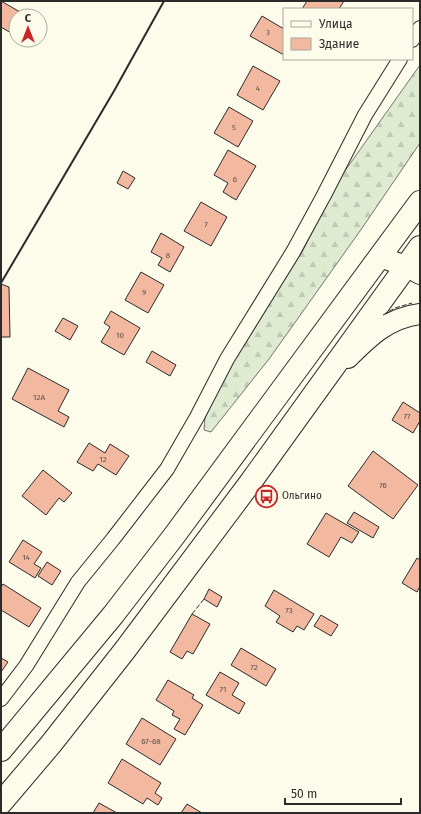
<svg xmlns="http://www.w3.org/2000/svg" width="421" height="814" viewBox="0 0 421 814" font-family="'Fira Sans',sans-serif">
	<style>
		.forest { fill: url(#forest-firs); stroke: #74746e }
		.building { fill: #f2b8a0; stroke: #2b2b2b }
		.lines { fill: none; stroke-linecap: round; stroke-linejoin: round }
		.minor-casing { stroke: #2b2b2b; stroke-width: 16 }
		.secondary-casing { stroke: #2b2b2b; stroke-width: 22 }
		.primary-casing { stroke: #2b2b2b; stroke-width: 24 }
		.minor { stroke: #fdfbea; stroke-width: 14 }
		.secondary { stroke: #fdfbea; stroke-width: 20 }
		.primary { stroke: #fdfbea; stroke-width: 22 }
		.fence { stroke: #2b2b2b; stroke-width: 1; stroke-dasharray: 5 2; stroke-linecap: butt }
		.wall { stroke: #2b2b2b; stroke-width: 2 }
		.labels { text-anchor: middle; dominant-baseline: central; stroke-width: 3; stroke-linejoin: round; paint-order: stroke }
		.number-label { font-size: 8px; fill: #5d4e48 }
		.poi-label { font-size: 10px; fill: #2b2b2b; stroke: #fdfbea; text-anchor: start }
	</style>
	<defs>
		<pattern id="forest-firs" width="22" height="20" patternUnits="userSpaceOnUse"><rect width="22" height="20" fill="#deebd1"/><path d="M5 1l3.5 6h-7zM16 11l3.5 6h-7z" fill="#bfcab4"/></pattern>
	</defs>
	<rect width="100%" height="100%" fill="#fdfbea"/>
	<!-- forest -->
	<polygon class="forest" points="420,65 420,143 360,231 269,359 211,432 204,430 205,418 224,372 253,330 302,252 342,175"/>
	<!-- building -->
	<g class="building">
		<polygon points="1,1 27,16 16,16 16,36 1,27"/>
		<polygon points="307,1 344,1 339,9 302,9"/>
		<polygon points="262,16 284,29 284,55 250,36"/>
		<polygon points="253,66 280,81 263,110 237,95"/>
		<polygon points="229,107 253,121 238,147 214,133"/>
		<polygon points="228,150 256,166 236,200 223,192 228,183 214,175"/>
		<polygon points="123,171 135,178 128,189 117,183"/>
		<polygon points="201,202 227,217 211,246 184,231"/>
		<polygon points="161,233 184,247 170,272 158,265 162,258 151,252"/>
		<polygon points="141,272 164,285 148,313 125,300"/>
		<polygon points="1,284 9,287 10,337 1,337"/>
		<polygon points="111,311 140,328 124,355 101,342 110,327 104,323"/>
		<polygon points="63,318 78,326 70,340 55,331"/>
		<polygon points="152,351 176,365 170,376 146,362"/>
		<polygon points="28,368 69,390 58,411 69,417 64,427 12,399"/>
		<polygon points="403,402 420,413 420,421 413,433 392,420"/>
		<polygon points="89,443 105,453 110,444 129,456 116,475 98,464 93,471 77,462"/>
		<polygon points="373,451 418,485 393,519 348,486"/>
		<polygon points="43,470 72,493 64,502 59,498 46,515 22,496"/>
		<polygon points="354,512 379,527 373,538 347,523"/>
		<polygon points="326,513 359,532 352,543 341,537 329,557 307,544"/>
		<polygon points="23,540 42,552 34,564 41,568 35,578 9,562"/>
		<polygon points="417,558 420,560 420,586 417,592 402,583"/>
		<polygon points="47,562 61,571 52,585 38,576"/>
		<polygon points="3,584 41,608 29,627 1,610 1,587"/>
		<polygon points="209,589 222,597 217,607 204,599"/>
		<polygon points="274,590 314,614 304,630 297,626 293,632 276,622 280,616 265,606"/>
		<polygon points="192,614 210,624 193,654 187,651 182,659 170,652"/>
		<polygon points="321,615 338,625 331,636 314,626"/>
		<polygon points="241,648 276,669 266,686 231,665"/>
		<polygon points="1,658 8,662 1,672"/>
		<polygon points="220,672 239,683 232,695 245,703 239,714 206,695"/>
		<polygon points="168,680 194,695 192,698 203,705 185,735 174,729 180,719 172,715 174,711 156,700"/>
		<polygon points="142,718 176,739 160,765 126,744"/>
		<polygon points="122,759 161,783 155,793 162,798 158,805 147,798 143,804 108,783"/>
		<polygon points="99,803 117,813 93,813"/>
		<polygon points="187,804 202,813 181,813"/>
	</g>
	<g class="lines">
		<defs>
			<g id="minor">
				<polyline points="412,40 420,28"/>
				<polyline points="1,699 26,666 78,582 113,539 167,469 197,417 227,359 293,252 324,195 365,115 400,59"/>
			</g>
			<g id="secondary">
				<polyline points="380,257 406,266 420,274"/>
				<path d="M348,358C369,337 388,318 420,314"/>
			</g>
			<g id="primary">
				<polyline points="1,750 113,615 174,536 420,202"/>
				<polyline points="1,803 51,744 125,650 250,483 420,247"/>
			</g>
		</defs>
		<!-- minor casing -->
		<use href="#minor" class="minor-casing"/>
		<!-- secondary casing -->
		<use href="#secondary" class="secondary-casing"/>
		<!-- primary casing -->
		<use href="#primary" class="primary-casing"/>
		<!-- minor -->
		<use href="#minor" class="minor"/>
		<!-- secondary -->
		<use href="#secondary" class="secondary"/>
		<!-- primary -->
		<use href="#primary" class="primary"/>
		<!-- fence -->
		<g class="fence">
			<polyline points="383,315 395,308 412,303"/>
			<polyline points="192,614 204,599"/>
		</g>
		<!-- wall -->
		<polyline class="wall" points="1,283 114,91 164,1"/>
	</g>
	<!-- icons -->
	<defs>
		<symbol id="bus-ring" viewBox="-11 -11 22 22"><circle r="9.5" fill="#fdfbea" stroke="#c62828" stroke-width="1.5"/><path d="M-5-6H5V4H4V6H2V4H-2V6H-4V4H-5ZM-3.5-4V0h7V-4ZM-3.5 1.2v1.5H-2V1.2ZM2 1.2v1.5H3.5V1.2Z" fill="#c62828"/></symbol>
	</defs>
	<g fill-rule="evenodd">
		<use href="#bus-ring" x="254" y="484" width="25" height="25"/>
	</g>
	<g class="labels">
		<!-- number labels -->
		<g class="number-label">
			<text x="268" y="32">3</text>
			<text x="258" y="88">4</text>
			<text x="234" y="127">5</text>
			<text x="235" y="179">6</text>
			<text x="206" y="224">7</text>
			<text x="168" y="255">8</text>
			<text x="144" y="292">9</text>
			<text x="120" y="335">10</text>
			<text x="39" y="397">12А</text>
			<text x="407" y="416">77</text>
			<text x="103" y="459">12</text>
			<text x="383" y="485">76</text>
			<text x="26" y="557">14</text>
			<text x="289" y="610">73</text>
			<text x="254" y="667">72</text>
			<text x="223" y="689">71</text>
			<text x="151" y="741">67-68</text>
		</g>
		<!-- poi labels -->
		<g class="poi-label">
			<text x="282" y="496">Ольгино</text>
		</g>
	</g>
	<!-- border -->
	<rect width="421" height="814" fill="none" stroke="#2b2b2b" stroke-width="4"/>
	<!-- legend -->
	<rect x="283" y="8" width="130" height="52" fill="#fdfbea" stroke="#a9a89e"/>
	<rect x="291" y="21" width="20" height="6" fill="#fdfbea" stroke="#a9a89e"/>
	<text x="319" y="28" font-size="12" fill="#2b2b2b">Улица</text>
	<rect x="291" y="38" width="20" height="12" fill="#f2b8a0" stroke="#a9a89e"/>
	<text x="319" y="48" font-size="12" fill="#2b2b2b">Здание</text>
	<!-- north arrow -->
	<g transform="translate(28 28)"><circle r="19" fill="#fdfbea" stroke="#a9a89e"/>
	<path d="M0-3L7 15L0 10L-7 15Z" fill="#c62828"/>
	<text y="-6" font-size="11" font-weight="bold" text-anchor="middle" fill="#2b2b2b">С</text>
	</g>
	<!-- scale -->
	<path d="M285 798v6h116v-6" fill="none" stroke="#2b2b2b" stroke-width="2"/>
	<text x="291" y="798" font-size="12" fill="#2b2b2b" stroke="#fdfbea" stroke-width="3" paint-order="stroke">50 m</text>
</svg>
